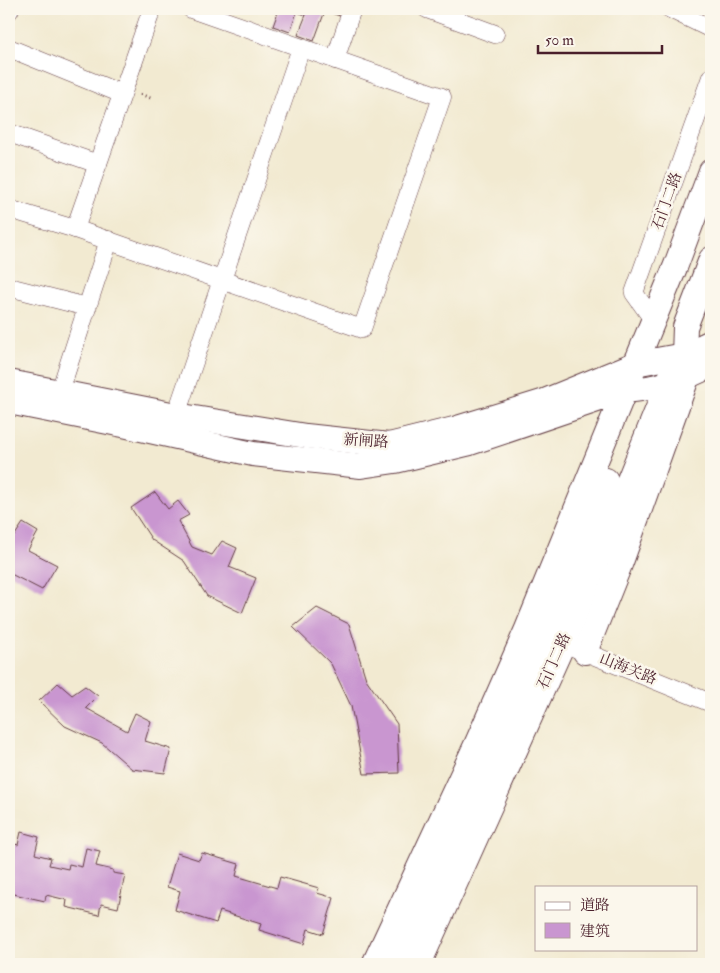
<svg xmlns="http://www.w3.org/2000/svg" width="720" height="973" viewBox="0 0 720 973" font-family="'IM FELL Double Pica','Noto Serif SC',serif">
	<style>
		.building { fill: #c996d0 }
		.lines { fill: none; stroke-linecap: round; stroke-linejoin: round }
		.street-casing { stroke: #633d44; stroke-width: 19 }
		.secondary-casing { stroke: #633d44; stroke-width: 26 }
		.path { stroke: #633d44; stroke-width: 3; stroke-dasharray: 1 4; stroke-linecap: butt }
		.street { stroke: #fff; stroke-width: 18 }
		.secondary { stroke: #fff; stroke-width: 24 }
		.labels { text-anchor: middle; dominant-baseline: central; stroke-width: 5; stroke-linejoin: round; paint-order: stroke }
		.street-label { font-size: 15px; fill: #4a1f2b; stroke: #fbf7ec }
	</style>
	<rect width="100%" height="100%" fill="#fbf7ec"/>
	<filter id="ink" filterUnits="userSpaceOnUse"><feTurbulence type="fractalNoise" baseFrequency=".02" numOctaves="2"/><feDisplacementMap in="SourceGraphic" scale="10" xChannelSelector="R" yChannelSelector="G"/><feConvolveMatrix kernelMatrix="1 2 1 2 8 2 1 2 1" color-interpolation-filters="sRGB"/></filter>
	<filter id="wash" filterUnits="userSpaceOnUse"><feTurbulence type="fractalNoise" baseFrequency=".0096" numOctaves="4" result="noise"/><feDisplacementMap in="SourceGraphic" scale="20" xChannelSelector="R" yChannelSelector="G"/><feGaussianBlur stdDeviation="1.12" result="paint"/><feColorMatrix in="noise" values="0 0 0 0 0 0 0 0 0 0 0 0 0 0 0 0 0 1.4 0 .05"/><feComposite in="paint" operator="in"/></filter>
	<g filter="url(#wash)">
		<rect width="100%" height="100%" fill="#f2ead1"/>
		<g id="blocks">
			<!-- building -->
			<g class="building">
				<polygon points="269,9 345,9 343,17 325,11 314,41 298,35 306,15 297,12 290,32 273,26 278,12"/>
				<polygon points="155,492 168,509 178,501 189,515 178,521 192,547 212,555 222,541 237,548 229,567 256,578 242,613 207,596 184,561 152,540 131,508"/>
				<polygon points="23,523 38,532 28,550 57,565 42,590 9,573 9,535 13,538"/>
				<polygon points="317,608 349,624 366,679 397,724 399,773 364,774 351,706 331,664 293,627"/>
				<polygon points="58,683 72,695 85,686 98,696 86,708 127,731 135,713 151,721 145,741 171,749 165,773 132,769 102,743 65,726 39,701"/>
				<polygon points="21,832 39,837 35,854 51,858 49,865 68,869 69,864 82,867 86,848 100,851 96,866 113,870 113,873 125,875 118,908 101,904 99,915 66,907 67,900 46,895 45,901 9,893 9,842 18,845"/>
				<polygon points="177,853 199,860 202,853 239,864 236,876 277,888 280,877 319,888 317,893 334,898 323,934 308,929 304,944 259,930 261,924 220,911 216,923 175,910 180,891 167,887"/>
			</g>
		</g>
	</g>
	<g filter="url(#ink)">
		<use href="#blocks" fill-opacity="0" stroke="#633d44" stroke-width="1"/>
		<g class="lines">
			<defs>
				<g id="street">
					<polyline points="152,9 75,229 362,329 442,97 191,9"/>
					<polyline points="427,9 495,34"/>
					<polyline points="670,9 711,29"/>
					<polyline points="9,11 10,9"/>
					<polyline points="9,48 122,94"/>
					<polyline points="335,60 352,9"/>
					<polyline points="9,133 98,164"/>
					<polyline points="9,209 75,229"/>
					<polyline points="9,287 87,307"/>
					<polyline points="654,321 634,293 711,77"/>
					<polyline points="60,391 109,240"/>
					<polyline points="176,415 301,48"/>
					<polyline points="575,648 711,703"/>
				</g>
				<g id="secondary">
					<polyline points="9,382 176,415 306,436 389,445 454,429 542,402 635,364 684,355 711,342"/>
					<path d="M9,402L123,425L253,454L361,466L395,461L470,443L624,391C654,389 684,380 711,365"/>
					<polyline points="585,652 621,562 687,378 684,355 685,327 711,259"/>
					<polyline points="374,964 476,745 527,629 676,265 711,171"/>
					<polyline points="397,964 544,637 606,480"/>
					<polyline points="419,964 563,644 672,373"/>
				</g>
			</defs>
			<!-- street casing -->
			<use href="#street" class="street-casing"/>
			<!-- secondary casing -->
			<use href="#secondary" class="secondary-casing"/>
			<!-- path -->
			<polyline class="path" points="140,94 153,99"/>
			<!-- street -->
			<use href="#street" class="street"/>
			<!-- secondary -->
			<use href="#secondary" class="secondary"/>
		</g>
	</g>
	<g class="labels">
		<!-- street labels -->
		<g class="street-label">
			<text transform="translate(667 201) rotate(-70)">石门二路</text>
			<text transform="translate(366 441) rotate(4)">新闸路</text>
			<text transform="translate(554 661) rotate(-66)">石门二路</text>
			<text transform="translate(628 669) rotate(22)">山海关路</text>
		</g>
	</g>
	<!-- margin -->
	<rect width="720" height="973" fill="none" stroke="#fbf7ec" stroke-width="30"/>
	<!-- legend -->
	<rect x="535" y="886" width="162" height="65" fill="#fbf7ec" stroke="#b4a19f"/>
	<rect x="545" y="902" width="25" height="8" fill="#ffffff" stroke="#b4a19f"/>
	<text x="580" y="910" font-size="15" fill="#4a1f2b">道路</text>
	<rect x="545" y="923" width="25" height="15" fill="#c996d0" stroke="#b4a19f"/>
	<text x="580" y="936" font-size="15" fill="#4a1f2b">建筑</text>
	<!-- scale -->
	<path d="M538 45v8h124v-8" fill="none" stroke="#4a1f2b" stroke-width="2.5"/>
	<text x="545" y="45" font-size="15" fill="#4a1f2b" stroke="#fbf7ec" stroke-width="4" paint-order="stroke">50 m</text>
</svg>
